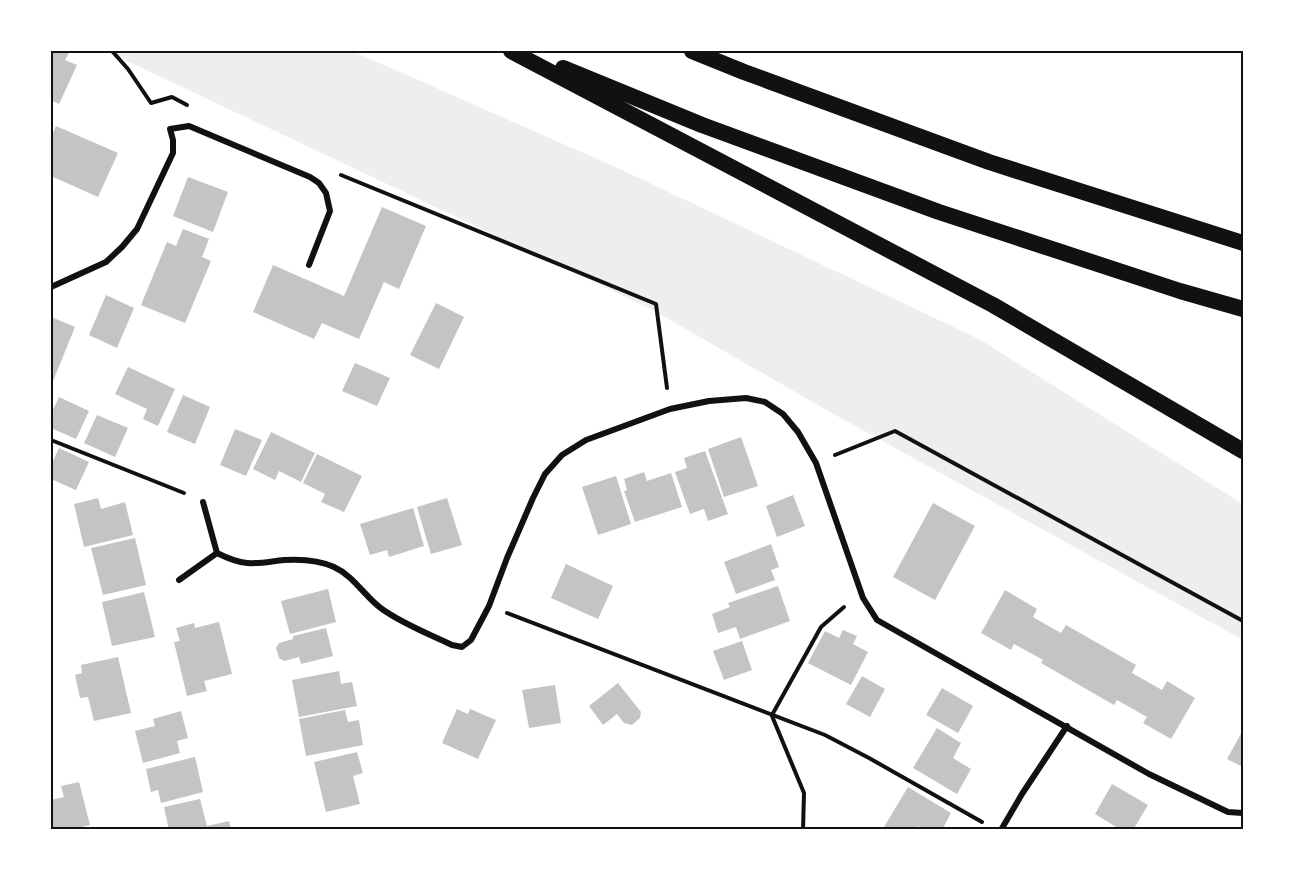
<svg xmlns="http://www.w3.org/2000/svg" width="1294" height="881" viewBox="0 0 1294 881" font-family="Literata,serif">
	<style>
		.green { fill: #eee }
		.building { fill: #c4c4c4 }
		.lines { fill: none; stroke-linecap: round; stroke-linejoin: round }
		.path { stroke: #111; stroke-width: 4 }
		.minor { stroke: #111; stroke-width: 6 }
		.trunk { stroke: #111; stroke-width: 16 }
		.neatline { fill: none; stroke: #111; stroke-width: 2 }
	</style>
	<rect width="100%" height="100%" fill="#fff"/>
	<!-- green -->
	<polygon class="green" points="106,51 352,51 620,169 979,339 1243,504 1243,640 830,412 651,309"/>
	<!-- building -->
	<g class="building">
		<polygon points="51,51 70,51 65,60 77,65 59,104 51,100"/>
		<polygon points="56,126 118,153 98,197 51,176 51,134 52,135"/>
		<polygon points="188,177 228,192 213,232 173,216"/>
		<polygon points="382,207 426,226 399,289 384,282 359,339 322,323 314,339 253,312 273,265 344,296"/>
		<polygon points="183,229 209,239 202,257 211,261 185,323 141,305 167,242 176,246"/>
		<polygon points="106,295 134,308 117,348 89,335"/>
		<polygon points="436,303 464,317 439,369 410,355"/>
		<polygon points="51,317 75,327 51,386"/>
		<polygon points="355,363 390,378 377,406 342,391"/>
		<polygon points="128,367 175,389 158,426 143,419 147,409 115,394"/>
		<polygon points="183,395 210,407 195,444 167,432"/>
		<polygon points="59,397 89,411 76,439 51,428 51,414"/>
		<polygon points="97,415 128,428 115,457 84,443"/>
		<polygon points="235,429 262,440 246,476 220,465"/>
		<polygon points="271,432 315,453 301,482 279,471 275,480 253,469"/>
		<polygon points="741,437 758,486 724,497 708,449"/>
		<polygon points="59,448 89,462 76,490 51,479 51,465"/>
		<polygon points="705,451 728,514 708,521 704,509 690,514 675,472 687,468 684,458"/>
		<polygon points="317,454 362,476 344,512 321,502 325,494 303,483"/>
		<polygon points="644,472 647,481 671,473 682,507 635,522 624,491 627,490 624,479"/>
		<polygon points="616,476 631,524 598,535 582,487"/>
		<polygon points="793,495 805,526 777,537 766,506"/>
		<polygon points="98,498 101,509 125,502 133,535 84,547 74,504"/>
		<polygon points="447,498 462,545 431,554 417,507"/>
		<polygon points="933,503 975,526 935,600 893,577"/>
		<polygon points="413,508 424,546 389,557 387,550 370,555 360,524"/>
		<polygon points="135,538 146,585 103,595 91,548"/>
		<polygon points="771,544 779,567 771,570 775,580 736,594 724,562"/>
		<polygon points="566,564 613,586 598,619 551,598"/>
		<polygon points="778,586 790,621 740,639 736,627 718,633 712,614 730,607 728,603"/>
		<polygon points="328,589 336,622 290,634 281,601"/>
		<polygon points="1005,590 1037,609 1033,617 1061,633 1066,625 1136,665 1132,673 1162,690 1167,681 1195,698 1171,739 1143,723 1147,717 1117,700 1114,705 1041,663 1043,660 1014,644 1011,650 981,633"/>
		<polygon points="144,592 155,637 112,646 102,602"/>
		<polygon points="219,622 232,674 204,681 207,691 187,696 174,642 180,641 176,628 194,623 195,628"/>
		<polygon points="326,628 333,656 301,664 299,657 284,661 279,658 276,648 279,643 293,639 293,636"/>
		<polygon points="843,630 857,636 853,644 868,652 851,685 808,663 825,631 839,638"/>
		<polygon points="742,641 752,670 724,680 713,651"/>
		<polygon points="118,657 131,713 94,721 88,697 80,698 75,675 82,673 81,665"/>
		<polygon points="339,671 341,684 352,682 357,706 299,717 292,680"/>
		<polygon points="862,676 885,689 870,717 846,704"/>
		<polygon points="618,683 641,712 640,718 632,725 624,723 617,714 603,725 589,706"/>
		<polygon points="555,685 561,723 529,728 522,690"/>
		<polygon points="942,688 973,706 958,733 926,715"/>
		<polygon points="457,709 468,714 470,709 496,720 478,759 442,743"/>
		<polygon points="345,710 348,722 359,720 363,745 306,756 299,719"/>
		<polygon points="181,711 188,738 177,741 180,753 143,763 135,731 155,726 153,719"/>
		<polygon points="937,728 961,743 953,758 971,769 957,794 913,768"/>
		<polygon points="1243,730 1243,767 1227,759"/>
		<polygon points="357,752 363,773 353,776 360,804 326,812 314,762"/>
		<polygon points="195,757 203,792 161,803 158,790 151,792 146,769"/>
		<polygon points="79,782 90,825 69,830 51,830 51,800 64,797 61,786"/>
		<polygon points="1112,784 1148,805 1133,830 1121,830 1095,814"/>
		<polygon points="908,787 951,813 942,830 924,830 918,826 916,830 890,830 884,827"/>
		<polygon points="200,799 207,826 229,821 231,830 169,830 164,807"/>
	</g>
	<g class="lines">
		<!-- path -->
		<g class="path">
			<polyline points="112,51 128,69 151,103 172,97 187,105"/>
			<polyline points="341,175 656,304 667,388"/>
			<polyline points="51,440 184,493"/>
			<polyline points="835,455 895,431 1243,621"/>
			<polyline points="507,613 825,735 869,758 982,822"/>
			<polyline points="772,715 821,627 844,607"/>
			<polyline points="772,716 804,793 803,830"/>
		</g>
		<!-- minor -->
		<g class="minor">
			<polyline points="51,287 106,262 122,247 137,229 173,153 173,140 170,129 189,126 310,177 319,183 326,193 330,211 309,265"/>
			<path d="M203,502L217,553C227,558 236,562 247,563C260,564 272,561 284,560C300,559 319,560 334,567C354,576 365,597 382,609C403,624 429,634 452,645L462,647L471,640L489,606L507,558L533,498L545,474L562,455L586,440L670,409L709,401L746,398L765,402L783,414L798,432L816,463L863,598L877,620L1149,774L1228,812L1243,813"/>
			<polyline points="179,580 217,553"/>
			<polyline points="1001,830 1022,794 1067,726"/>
		</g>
		<!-- trunk -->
		<g class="trunk">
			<polyline points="511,51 993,305 1243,451"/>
			<polyline points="692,51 744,72 989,162 1243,243"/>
			<polyline points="563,68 702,125 939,212 1180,291 1243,309"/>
		</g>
	</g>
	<!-- border -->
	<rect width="1294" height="881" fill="none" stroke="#ffffff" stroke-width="105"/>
	<rect x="52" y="52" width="1190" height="776" class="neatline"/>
</svg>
